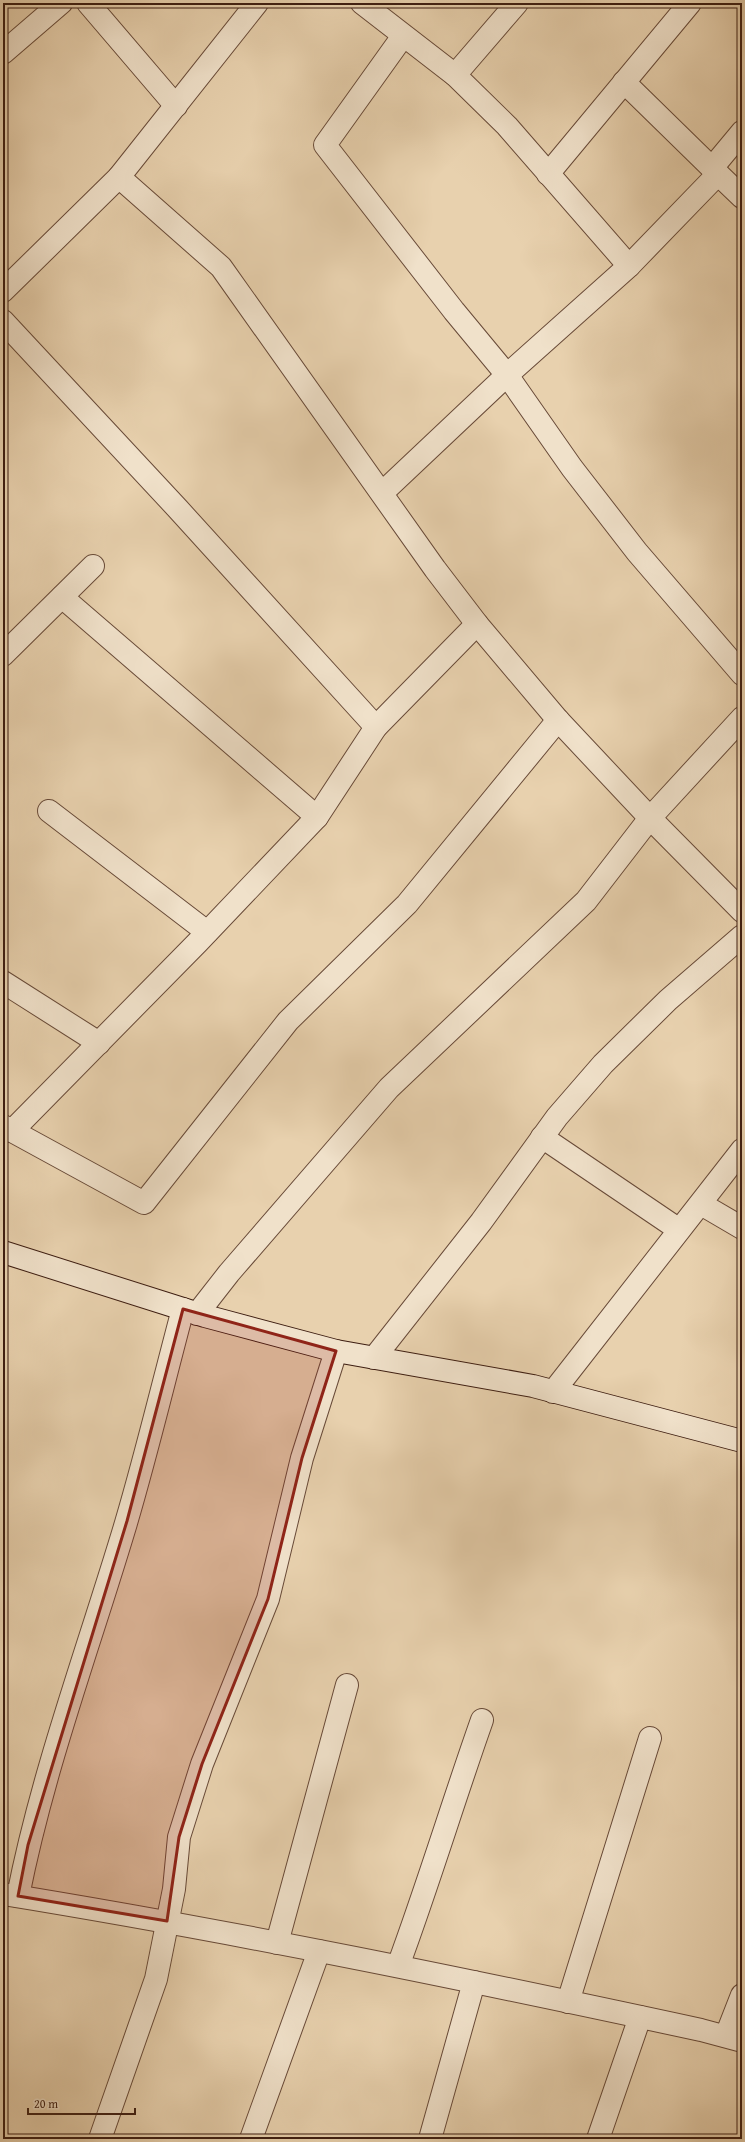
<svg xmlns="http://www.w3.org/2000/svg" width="745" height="2142" viewBox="0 0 745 2142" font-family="'Gentium Book Plus',serif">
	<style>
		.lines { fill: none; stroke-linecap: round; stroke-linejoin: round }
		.street-casing { stroke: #684a38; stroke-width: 24 }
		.secondary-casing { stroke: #3d1d11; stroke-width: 24 }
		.street { stroke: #f0e1ca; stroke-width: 22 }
		.secondary { stroke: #f0e1ca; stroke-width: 22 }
		.marked { fill: #8f2418; fill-opacity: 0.2; stroke: #8f2418; stroke-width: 3; stroke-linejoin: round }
	</style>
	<rect width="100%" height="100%" fill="#e8d1ae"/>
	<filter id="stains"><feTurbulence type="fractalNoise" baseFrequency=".005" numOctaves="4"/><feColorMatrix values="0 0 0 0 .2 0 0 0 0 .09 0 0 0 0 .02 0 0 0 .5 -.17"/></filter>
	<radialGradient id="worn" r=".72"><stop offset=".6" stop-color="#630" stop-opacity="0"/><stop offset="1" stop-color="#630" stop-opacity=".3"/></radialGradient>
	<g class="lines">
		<defs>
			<g id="street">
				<polyline points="88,3 176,106"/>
				<polyline points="362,3 455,75 507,126 629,266"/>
				<polyline points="403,36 325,145 454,311 507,375 572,468 637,552 742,674"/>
				<polyline points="3,53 61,3"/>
				<polyline points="455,75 517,3"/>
				<polyline points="624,82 718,174"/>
				<polyline points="712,168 742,132"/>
				<polyline points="548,174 690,3"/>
				<polyline points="119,177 257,3"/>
				<polyline points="3,291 119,177 221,267 435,569 477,624 558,720 650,818 742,911"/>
				<polyline points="3,321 178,509 376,727"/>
				<polyline points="382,493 507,375 629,266 718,174 742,197"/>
				<polyline points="62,597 317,817"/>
				<polyline points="3,655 93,566"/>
				<polyline points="49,811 207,932"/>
				<polyline points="3,982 99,1043"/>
				<polyline points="3,1126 144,1203 288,1021 407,904 558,720"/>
				<polyline points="12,1131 198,942 317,817 376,727 477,624"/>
				<polyline points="542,1137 678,1229"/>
				<polyline points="701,1204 742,1228"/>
				<polyline points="197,1314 229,1273 389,1088 586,901 650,818 742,718"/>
				<polyline points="374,1358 481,1222 557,1117 603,1064 668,1000 742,936"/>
				<polyline points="553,1392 742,1150"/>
				<path d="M3,1894C237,1932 469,1980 701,2030L742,2041"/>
				<path d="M18,1896C43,1769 89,1647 126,1523C147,1452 164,1380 183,1309"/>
				<polyline points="277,1943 347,1685"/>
				<path d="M398,1966C428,1885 453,1802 482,1720"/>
				<polyline points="568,2002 650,1738"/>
				<polyline points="726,2036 742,1995"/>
				<polyline points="100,2139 156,1979 174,1889 179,1837 202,1764 268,1599 302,1458 336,1351"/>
				<polyline points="251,2139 319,1951"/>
				<polyline points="430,2139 474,1982"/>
				<polyline points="598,2139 640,2017"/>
			</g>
			<polyline id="secondary" points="3,1252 205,1316 336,1351 533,1386 742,1441"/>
		</defs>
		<!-- street casing -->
		<use href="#street" class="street-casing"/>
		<!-- secondary casing -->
		<use href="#secondary" class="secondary-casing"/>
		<!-- street -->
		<use href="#street" class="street"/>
		<!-- secondary -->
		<use href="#secondary" class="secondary"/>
	</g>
	<!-- marked area -->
	<path class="marked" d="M183,1309L336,1351L302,1458L268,1599L202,1764L179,1837L167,1921L18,1896L28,1845L127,1521Z"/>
	<!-- margin -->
	<rect width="745" height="2142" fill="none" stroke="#e8d1ae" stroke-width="16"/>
	<rect x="4" y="4" width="737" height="2134" fill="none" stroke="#3d1d11" stroke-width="2"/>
	<rect x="8" y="8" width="729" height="2126" fill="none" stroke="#3d1d11"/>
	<!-- scale -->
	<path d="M28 2108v6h107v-6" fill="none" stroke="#3d1d11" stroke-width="2"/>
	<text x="34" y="2108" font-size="12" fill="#3d1d11" stroke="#f0e1ca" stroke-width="3" paint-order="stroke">20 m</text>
	<rect width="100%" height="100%" filter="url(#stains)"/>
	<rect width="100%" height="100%" fill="url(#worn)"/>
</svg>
